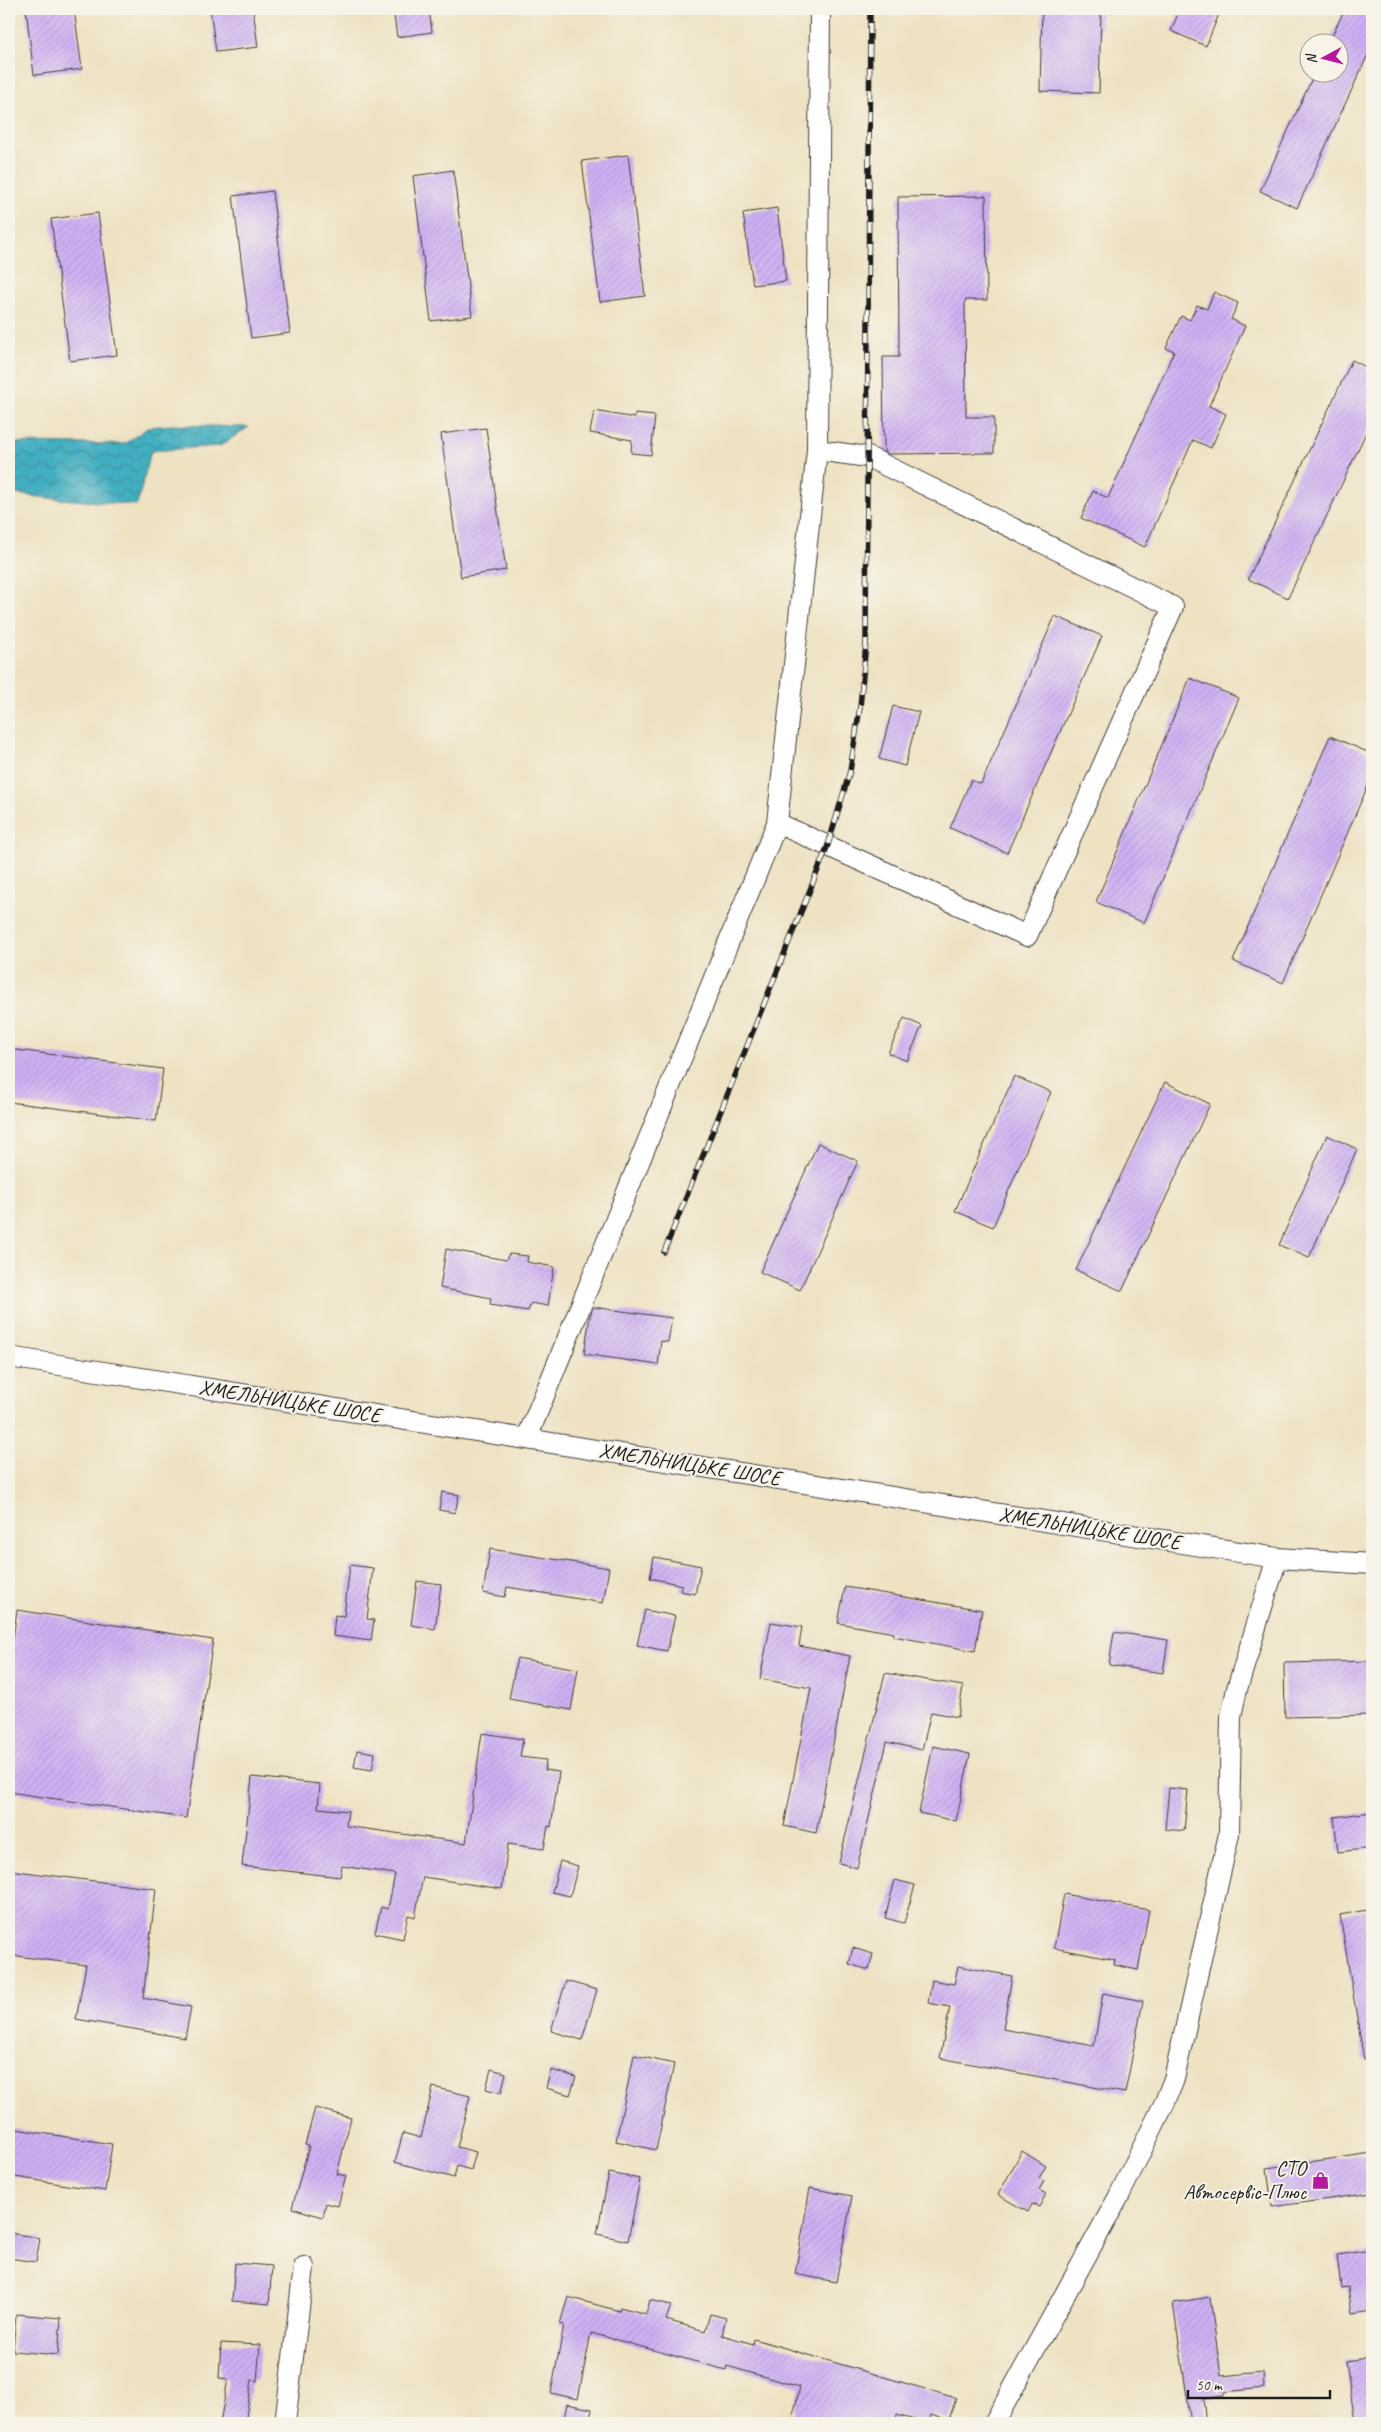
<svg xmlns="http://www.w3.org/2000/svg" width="1381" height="2432" viewBox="0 0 1381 2432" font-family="Caveat,sans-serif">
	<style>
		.water { fill: url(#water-waves); stroke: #30666e }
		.building { fill: url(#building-hatch) }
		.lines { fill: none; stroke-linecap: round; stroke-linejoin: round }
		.minor-casing { stroke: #3c3a35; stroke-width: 22 }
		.minor { stroke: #fff; stroke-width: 20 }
		.rail-casing { stroke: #1c1c1c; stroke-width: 5.5 }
		.rail { stroke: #f7f3e8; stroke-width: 4; stroke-dasharray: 11; stroke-linecap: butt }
		.labels { text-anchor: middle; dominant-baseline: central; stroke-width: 4; stroke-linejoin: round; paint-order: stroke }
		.street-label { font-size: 21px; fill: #1c1c1c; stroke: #f7f3e8 }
		.poi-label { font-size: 21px; fill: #1c1c1c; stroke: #f7f3e8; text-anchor: end }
	</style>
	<defs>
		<pattern id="water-waves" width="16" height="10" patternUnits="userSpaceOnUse" patternTransform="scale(1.25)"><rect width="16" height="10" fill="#43afc1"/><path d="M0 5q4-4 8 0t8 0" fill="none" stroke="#378e9c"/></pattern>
		<pattern id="building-hatch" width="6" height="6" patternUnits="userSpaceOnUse" patternTransform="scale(1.25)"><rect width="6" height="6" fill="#cfb1f4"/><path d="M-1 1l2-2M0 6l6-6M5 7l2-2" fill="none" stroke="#b198d1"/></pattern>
	</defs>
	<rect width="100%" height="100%" fill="#f7f3e8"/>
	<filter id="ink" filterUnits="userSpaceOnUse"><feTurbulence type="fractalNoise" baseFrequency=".02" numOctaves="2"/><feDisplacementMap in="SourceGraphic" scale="10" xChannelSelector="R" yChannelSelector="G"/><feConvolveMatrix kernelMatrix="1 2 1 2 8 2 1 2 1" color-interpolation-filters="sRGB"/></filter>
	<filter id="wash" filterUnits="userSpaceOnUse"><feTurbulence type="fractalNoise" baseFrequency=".0096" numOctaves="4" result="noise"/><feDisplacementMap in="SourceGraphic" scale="20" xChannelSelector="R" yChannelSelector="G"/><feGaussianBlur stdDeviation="1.12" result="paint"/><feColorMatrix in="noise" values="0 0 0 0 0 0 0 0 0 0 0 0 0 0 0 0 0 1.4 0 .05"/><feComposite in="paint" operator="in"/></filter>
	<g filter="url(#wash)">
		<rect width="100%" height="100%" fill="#eee2c3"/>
		<!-- water -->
		<polygon class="water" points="171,425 249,427 220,446 151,451 137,505 47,498 9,493 9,443 124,444 149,427"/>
		<g id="blocks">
			<!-- building -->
			<g class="building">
				<polygon points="26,9 74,9 82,69 34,75"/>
				<polygon points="210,9 253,9 258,47 216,52"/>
				<polygon points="393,9 429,9 432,32 397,37"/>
				<polygon points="1042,9 1101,9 1099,93 1040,91"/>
				<polygon points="1180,9 1221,9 1206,46 1171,31"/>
				<polygon points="1345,9 1372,9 1372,46 1297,208 1260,191 1315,72 1338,72 1338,42 1329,42"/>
				<polygon points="628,155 645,296 600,302 582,161"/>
				<polygon points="453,170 472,316 431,321 413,176"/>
				<polygon points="272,191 290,333 251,338 233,196"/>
				<polygon points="986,196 987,300 965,300 966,417 994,417 994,453 889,454 884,452 883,357 899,357 898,197"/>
				<polygon points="777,208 786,281 753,285 743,213"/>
				<polygon points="98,213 117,355 70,361 51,219"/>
				<polygon points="1214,292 1238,303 1231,319 1245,326 1209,406 1226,414 1211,448 1193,440 1145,547 1081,518 1093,491 1108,498 1174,351 1166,348 1181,316 1190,320 1197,305 1207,309"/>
				<polygon points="1352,360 1372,370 1372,420 1288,598 1248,579"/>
				<polygon points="594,411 635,418 635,414 655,416 651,455 631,453 632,440 590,433"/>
				<polygon points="486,428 506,570 461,577 441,434"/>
				<polygon points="1055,616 1102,636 1007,853 950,828 971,780 981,784"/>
				<polygon points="1190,678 1239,698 1144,923 1096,902"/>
				<polygon points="893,706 919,712 905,766 879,759"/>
				<polygon points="1330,736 1372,754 1372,776 1283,983 1233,961"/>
				<polygon points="904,1018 922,1026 907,1061 888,1053"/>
				<polygon points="9,1049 163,1069 156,1121 9,1102"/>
				<polygon points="1014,1076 1051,1092 993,1227 955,1211"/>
				<polygon points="1165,1082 1210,1104 1122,1291 1076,1270"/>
				<polygon points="1327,1135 1357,1149 1309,1258 1279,1245"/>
				<polygon points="818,1143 858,1161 800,1290 760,1272"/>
				<polygon points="446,1249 506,1260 509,1254 528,1256 527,1262 554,1267 548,1306 531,1303 528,1311 490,1305 491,1298 440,1288"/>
				<polygon points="593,1307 672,1318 668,1342 661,1341 658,1365 584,1354 590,1316"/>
				<polygon points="442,1492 459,1495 455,1513 439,1510"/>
				<polygon points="490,1549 609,1568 603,1603 507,1587 505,1597 483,1593"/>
				<polygon points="654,1557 701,1566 695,1594 680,1591 682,1585 650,1578"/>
				<polygon points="350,1565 373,1568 367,1619 374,1620 371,1641 333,1636 335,1615 344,1616"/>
				<polygon points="417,1581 441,1584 435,1629 411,1625"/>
				<polygon points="845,1587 982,1610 975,1651 893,1636 894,1633 838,1623"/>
				<polygon points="17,1610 213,1640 186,1818 9,1792 9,1668"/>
				<polygon points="645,1610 675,1616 667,1651 637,1645"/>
				<polygon points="771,1622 802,1627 799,1646 850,1656 816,1833 784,1826 811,1688 760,1679"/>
				<polygon points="1114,1632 1168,1640 1163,1673 1109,1665"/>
				<polygon points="517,1658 578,1669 571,1710 509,1699"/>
				<polygon points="1372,1661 1372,1715 1285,1717 1284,1663"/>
				<polygon points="885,1673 963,1686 958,1717 931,1712 922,1750 887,1742 857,1868 839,1863"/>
				<polygon points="482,1733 523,1739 520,1757 546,1760 545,1770 559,1772 551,1827 548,1826 544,1849 508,1844 502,1889 423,1877 415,1917 408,1915 403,1939 375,1933 381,1907 388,1909 395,1874 342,1866 340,1877 242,1866 252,1777 320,1784 318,1808 348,1811 346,1826 466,1843"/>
				<polygon points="933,1746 970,1754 956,1821 919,1813"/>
				<polygon points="357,1750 375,1753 372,1770 354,1767"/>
				<polygon points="1169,1788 1188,1790 1184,1831 1165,1829"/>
				<polygon points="1372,1812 1372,1848 1338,1852 1334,1817"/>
				<polygon points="560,1861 578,1866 570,1896 552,1892"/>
				<polygon points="9,1870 156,1889 143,1998 191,2007 185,2038 76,2019 86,1965 9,1955"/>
				<polygon points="895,1880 915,1885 904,1923 885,1918"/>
				<polygon points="1064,1894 1149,1910 1138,1970 1114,1965 1115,1960 1054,1948"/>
				<polygon points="1372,1909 1372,2059 1364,2060 1340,1915"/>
				<polygon points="853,1948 873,1954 869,1970 849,1964"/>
				<polygon points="958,1966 1012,1976 1003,2029 1094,2046 1103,1993 1143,2001 1125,2093 940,2058 950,2007 928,2003 932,1980 954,1984"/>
				<polygon points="566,1981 597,1990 582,2040 551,2031"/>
				<polygon points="634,2055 674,2064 656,2150 616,2141"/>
				<polygon points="491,2069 506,2073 501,2093 486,2089"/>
				<polygon points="551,2070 576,2077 570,2095 546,2088"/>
				<polygon points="433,2087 470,2096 457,2147 476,2152 471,2170 457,2166 454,2178 395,2162 403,2133 421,2138"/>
				<polygon points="315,2108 351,2118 337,2174 346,2176 338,2206 326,2203 323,2217 292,2208 309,2146 305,2145"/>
				<polygon points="9,2128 112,2144 105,2191 9,2176"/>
				<polygon points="1022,2151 1046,2166 1039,2178 1044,2181 1039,2190 1046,2194 1039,2207 1032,2204 1028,2212 998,2195"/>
				<polygon points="1372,2153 1372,2193 1272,2207 1267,2168"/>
				<polygon points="609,2173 640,2179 628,2241 597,2234"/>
				<polygon points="810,2188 852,2196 836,2282 795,2274"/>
				<polygon points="9,2233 40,2238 36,2262 9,2258"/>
				<polygon points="1372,2250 1372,2311 1352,2314 1348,2287 1341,2288 1337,2255"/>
				<polygon points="235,2263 272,2266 269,2304 232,2301"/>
				<polygon points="568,2297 619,2311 620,2307 646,2314 650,2300 671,2305 666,2320 705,2331 710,2314 726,2318 722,2335 753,2344 754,2339 956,2398 949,2420 931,2415 929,2423 925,2423 897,2415 896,2423 791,2423 800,2387 727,2366 726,2370 591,2333 578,2399 551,2393 564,2325 560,2324"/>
				<polygon points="1210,2297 1221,2376 1263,2372 1264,2388 1224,2392 1224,2396 1203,2399 1206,2423 1191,2423 1173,2303"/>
				<polygon points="16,2314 61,2318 58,2355 13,2351"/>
				<polygon points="221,2343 260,2345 257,2381 252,2380 245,2423 220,2423 228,2379 219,2378"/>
				<polygon points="1372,2357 1372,2423 1355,2423 1346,2361"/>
				<polygon points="567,2404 592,2409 589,2423 563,2423"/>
			</g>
		</g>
	</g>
	<g filter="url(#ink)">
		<use href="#blocks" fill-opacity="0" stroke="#3c3a35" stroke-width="1"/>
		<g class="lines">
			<defs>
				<g id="minor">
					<polyline points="777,823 1027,936 1173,607 868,457 817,450"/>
					<polyline points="9,1357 1277,1558 1372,1564"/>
					<polyline points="527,1438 777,823 817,450 820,9"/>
					<polyline points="285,2423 304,2267"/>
					<polyline points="994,2423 1118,2198 1165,2102 1174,2079 1229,1834 1231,1716 1237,1689 1277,1558"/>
				</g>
			</defs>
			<!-- minor casing -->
			<use href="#minor" class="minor-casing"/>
			<!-- minor -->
			<use href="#minor" class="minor"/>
			<defs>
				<polyline id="rail" points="664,1252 828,845 850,771 860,707 866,643 870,9"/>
			</defs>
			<!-- rail casing -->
			<use href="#rail" class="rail-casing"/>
			<!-- rail -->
			<use href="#rail" class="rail"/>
		</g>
	</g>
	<!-- icons -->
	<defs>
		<symbol id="shop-bare" viewBox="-9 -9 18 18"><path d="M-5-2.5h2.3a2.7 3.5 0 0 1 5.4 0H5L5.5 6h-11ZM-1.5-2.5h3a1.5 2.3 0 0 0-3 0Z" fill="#b5179e" stroke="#f7f3e8" stroke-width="2.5" paint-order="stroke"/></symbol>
	</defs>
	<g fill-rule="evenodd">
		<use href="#shop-bare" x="1308" y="2168" width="25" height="25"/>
	</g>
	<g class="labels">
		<!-- street labels -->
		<g class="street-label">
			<text transform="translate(290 1401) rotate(9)">ХМЕЛЬНИЦЬКЕ ШОСЕ</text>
			<text transform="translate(690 1464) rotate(9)">ХМЕЛЬНИЦЬКЕ ШОСЕ</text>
			<text transform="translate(1090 1528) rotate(9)">ХМЕЛЬНИЦЬКЕ ШОСЕ</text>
		</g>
		<!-- poi labels -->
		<g class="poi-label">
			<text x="1306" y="2168">СТО<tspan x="1306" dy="24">Автосервіс-Плюс</tspan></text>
		</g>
	</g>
	<!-- margin -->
	<rect width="1381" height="2432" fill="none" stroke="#f7f3e8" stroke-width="30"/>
	<!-- north arrow -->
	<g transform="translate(1324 58) rotate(263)"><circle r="24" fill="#f7f3e8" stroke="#9f9d96"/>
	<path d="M0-4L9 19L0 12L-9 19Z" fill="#b5179e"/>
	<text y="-8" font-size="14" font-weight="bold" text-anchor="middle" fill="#1c1c1c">N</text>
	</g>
	<!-- scale -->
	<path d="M1188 2390v8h142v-8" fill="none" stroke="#1c1c1c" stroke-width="2.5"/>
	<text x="1196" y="2390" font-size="15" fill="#1c1c1c" stroke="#f7f3e8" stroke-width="4" paint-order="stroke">50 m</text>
</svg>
